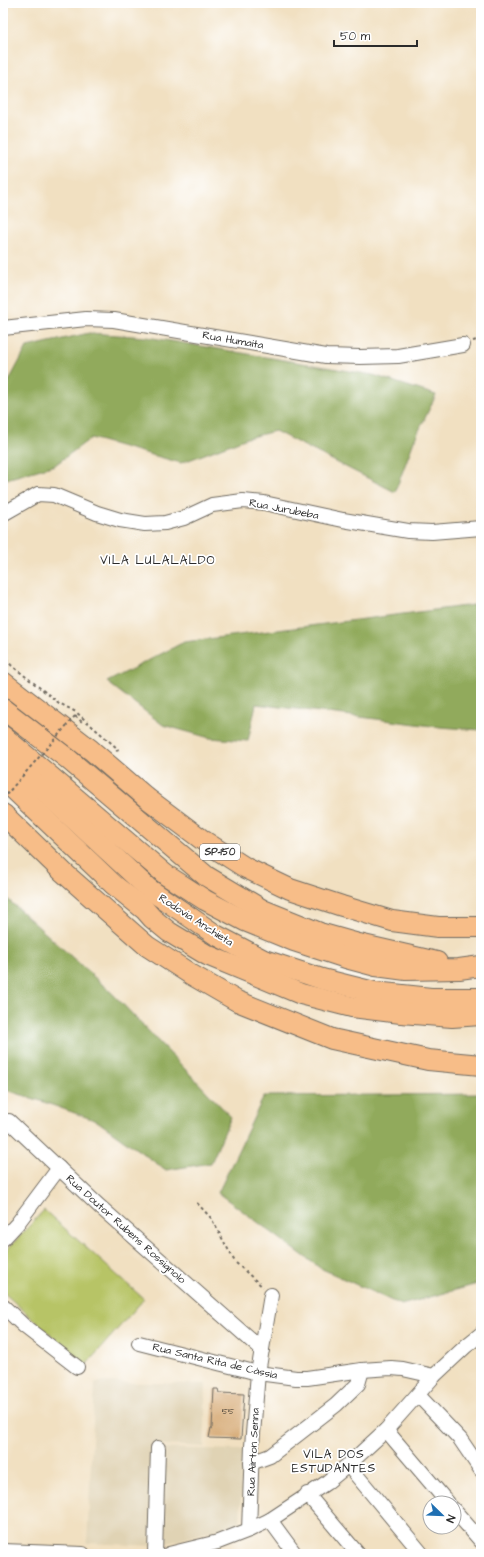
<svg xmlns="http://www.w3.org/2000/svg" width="484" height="1557" viewBox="0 0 484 1557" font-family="'Architects Daughter',sans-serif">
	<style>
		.built { fill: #e0d3b4 }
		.green { fill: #b7c466; stroke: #717848 }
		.forest { fill: #91aa5b; stroke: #5e6a43 }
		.building { fill: #d8ae7c }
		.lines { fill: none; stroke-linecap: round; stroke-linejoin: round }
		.minor-casing { stroke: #706a60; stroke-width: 16 }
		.highway-casing { stroke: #706a60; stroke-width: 22 }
		.path { stroke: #706a60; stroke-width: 2; stroke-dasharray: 3 3; stroke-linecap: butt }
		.minor { stroke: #fff; stroke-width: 14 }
		.highway { stroke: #f7bd88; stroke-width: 20 }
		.path-bridge { stroke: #706a60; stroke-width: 2; stroke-dasharray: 3 3; stroke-linecap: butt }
		.labels { text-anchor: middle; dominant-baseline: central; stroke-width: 3.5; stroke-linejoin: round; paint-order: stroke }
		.number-label { font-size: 9px; fill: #564c3f }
		.shield { fill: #fff; stroke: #6b6b6b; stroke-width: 1 }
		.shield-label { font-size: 10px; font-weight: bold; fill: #2b2b2b }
		.street-label { font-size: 11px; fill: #2b2b2b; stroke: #fff }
		.neighbourhood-label { font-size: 12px; letter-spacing: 1px; fill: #2b2b2b; stroke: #fff }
	</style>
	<rect width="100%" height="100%" fill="#fff"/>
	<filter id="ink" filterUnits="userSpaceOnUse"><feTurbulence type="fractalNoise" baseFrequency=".025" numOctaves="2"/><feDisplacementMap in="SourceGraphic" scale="8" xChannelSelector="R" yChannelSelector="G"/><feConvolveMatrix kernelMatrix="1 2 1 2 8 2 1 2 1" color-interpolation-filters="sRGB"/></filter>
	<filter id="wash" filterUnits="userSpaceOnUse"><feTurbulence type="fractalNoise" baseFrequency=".012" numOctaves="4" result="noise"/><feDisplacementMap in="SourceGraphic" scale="16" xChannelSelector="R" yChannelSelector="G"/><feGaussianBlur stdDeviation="0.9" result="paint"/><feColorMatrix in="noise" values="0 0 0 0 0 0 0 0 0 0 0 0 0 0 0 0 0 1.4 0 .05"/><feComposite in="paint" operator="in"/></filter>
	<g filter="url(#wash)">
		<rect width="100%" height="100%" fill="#f1e0c1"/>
		<!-- built -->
		<g class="built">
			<polygon points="95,1382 206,1384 204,1447 161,1445 152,1546 87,1543"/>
			<polygon points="162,1448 243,1450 240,1523 158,1546"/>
		</g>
		<!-- green -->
		<polygon class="green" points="44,1210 144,1299 85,1366 3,1292 3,1254"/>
		<!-- forest -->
		<g class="forest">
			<polygon points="89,333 147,337 373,375 436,395 414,441 395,492 275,431 247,438 181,463 91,438 55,465 3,480 3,392 27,347"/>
			<polygon points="481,604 481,730 440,727 256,704 248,741 210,738 163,725 107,682 184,642"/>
			<polygon points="3,895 113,994 231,1117 211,1163 166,1170 97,1121 41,1101 3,1089"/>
			<polygon points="481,1094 481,1283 401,1305 320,1268 218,1193 264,1096"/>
		</g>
		<g id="blocks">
			<!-- building -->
			<polygon class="building" points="214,1389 218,1389 219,1393 244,1394 241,1439 209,1438 211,1428 212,1428"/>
		</g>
	</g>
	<g filter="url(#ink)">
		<use href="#blocks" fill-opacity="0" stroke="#706a60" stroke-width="1"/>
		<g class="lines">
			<defs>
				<g id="minor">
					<polyline points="3,328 86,319 114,320 326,356 360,357 398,356 463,345"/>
					<polyline points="3,514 38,494 54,495 97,513 120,520 145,524 165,523 184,518 212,505 243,501 264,503 343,520 408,531 432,532 481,528"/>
					<polyline points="9,1121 99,1206 262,1350"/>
					<polyline points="3,1239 17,1224 59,1168"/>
					<polyline points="3,1306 24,1326 77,1367"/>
					<polyline points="139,1343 258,1373 296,1378 307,1378 362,1370 391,1368 403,1369 434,1376"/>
					<polyline points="418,1395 460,1439 481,1470"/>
					<polyline points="386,1430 448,1503"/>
					<polyline points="251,1463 270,1456 336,1405 358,1384 362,1370"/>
					<polyline points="348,1465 422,1554"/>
					<polyline points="307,1494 358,1554"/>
					<polyline points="454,1510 481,1541"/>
					<polyline points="270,1520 295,1554"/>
					<polyline points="249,1530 252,1446 258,1373 271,1295"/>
					<polyline points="3,1551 83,1554"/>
					<polyline points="155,1554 158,1448"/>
					<polyline points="169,1554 218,1542 249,1530 270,1520 326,1483 348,1465 386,1430 434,1376 466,1346 481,1334"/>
				</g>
				<g id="highway">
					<polyline points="3,682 91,750 148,799 204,841 246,868 290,889 342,906 392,921 438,927 481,927"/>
					<polyline points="3,709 68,759 206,876 263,910 320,933 359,944 437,962"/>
					<polyline points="3,736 166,875 205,900 245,921 294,941 346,958 376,966 406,970 459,969 481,966"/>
					<polyline points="3,756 38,786 149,889 216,935 264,960 322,979 374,992 431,998 481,998"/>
					<polyline points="3,779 114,885 145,910 152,918 169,932 207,955 301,994 352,1007 401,1013 452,1017 481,1015"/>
					<polyline points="3,814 63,872 147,946 192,975 237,1001 332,1039 428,1060 481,1065"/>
				</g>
			</defs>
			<!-- minor casing -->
			<use href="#minor" class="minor-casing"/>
			<!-- highway casing -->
			<use href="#highway" class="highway-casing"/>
			<!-- path -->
			<g class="path">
				<polyline points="473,341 481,339"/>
				<polyline points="3,654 11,665 59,703 76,712 118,749 116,752"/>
				<polyline points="75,716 82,722"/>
				<polyline points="197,1203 211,1218 235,1262 263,1287"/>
			</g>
			<!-- minor -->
			<use href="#minor" class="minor"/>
			<!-- highway -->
			<use href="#highway" class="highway"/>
			<!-- path-bridge -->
			<polyline class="path-bridge" points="6,795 75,716"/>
		</g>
	</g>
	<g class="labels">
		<!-- number labels -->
		<g class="number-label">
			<text x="228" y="1411">55</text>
		</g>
		<!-- shield labels -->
		<rect class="shield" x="200" y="844" width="40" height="16" rx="3"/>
		<g class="shield-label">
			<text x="220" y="852">SP-150</text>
		</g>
		<!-- street labels -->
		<g class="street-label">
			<text transform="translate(233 340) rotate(10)">Rua Humaíta</text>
			<text transform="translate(284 509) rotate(11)">Rua Jurubeba</text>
			<text transform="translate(196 920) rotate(33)">Rodovia Anchieta</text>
			<text transform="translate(126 1229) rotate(42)">Rua Doutor Rubens Rossignolo</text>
			<text transform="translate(215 1361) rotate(13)">Rua Santa Rita de Cássia</text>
			<text transform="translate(253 1452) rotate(-87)">Rua Airton Senna</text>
		</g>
		<!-- neighbourhood labels -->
		<g class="neighbourhood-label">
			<text x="158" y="560">VILA LULALALDO</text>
			<text x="334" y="1454">VILA DOS<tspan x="334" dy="14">ESTUDANTES</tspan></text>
		</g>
	</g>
	<!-- margin -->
	<rect width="484" height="1557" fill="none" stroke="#fff" stroke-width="16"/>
	<!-- north arrow -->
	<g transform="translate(442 1515) rotate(113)"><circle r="19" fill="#ffffff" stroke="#aaaaaa"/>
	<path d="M0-3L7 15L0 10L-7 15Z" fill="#1f6fb2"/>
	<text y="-6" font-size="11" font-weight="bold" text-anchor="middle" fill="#2b2b2b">N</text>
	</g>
	<!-- scale -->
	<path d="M334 40v6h83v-6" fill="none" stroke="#2b2b2b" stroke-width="2"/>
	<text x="340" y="40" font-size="12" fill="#2b2b2b" stroke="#ffffff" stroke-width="3" paint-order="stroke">50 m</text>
</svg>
